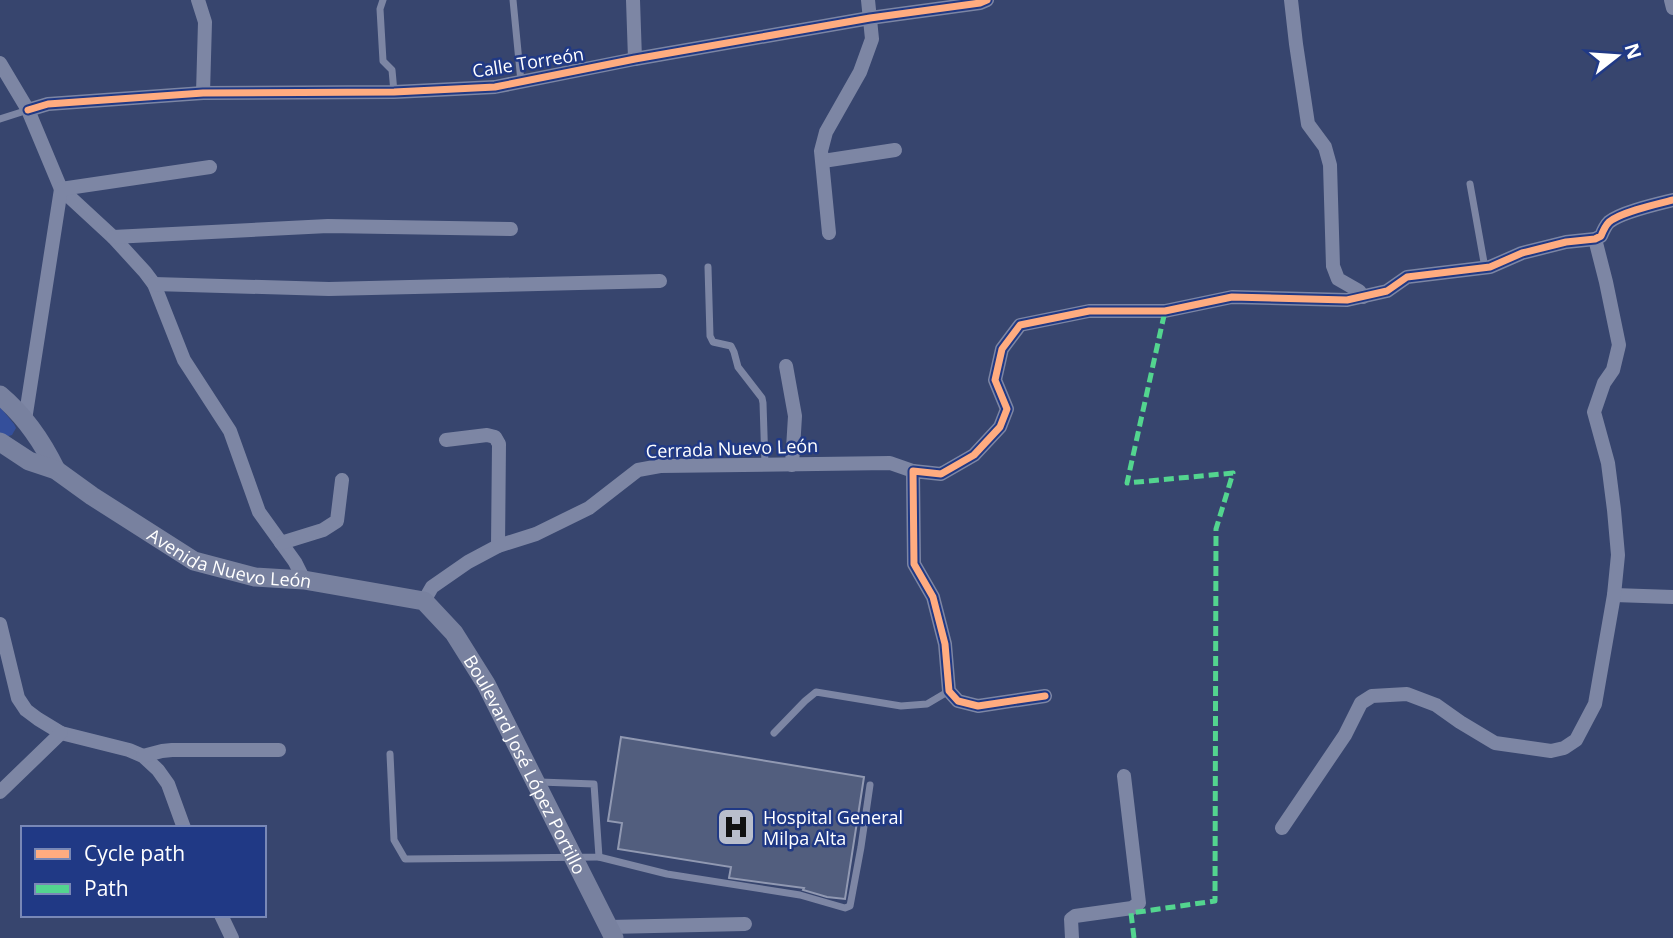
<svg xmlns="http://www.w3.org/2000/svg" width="1673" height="938" viewBox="0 0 1673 938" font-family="'Open Sans',sans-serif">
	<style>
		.green { fill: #344f9b }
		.building { fill: #525e7e; stroke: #9199b2; stroke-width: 2 }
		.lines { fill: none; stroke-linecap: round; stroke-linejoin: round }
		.service { stroke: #7d86a4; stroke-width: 7 }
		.minor { stroke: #7d86a4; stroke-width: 14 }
		.secondary { stroke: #78819f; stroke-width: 19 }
		.quiet { stroke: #53d58f; stroke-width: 5; stroke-dasharray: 10 5; stroke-linecap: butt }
		.cycleway-casing { stroke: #203985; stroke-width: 11 }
		.cycleway { stroke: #ffac80; stroke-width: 7 }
		.labels { text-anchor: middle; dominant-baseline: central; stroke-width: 5; stroke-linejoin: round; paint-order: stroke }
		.street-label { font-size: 18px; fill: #fff; stroke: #203985 }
		.poi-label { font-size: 18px; fill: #fff; stroke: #203985; text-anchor: start }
	</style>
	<rect width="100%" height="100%" fill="#37456e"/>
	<!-- green -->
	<polygon class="green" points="0,407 14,424 16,428 12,435 2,438 0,437"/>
	<!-- building -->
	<polygon class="building" points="621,737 864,777 845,899 827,897 803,890 804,888 729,878 731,867 618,849 622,823 608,821"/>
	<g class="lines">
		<!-- service -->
		<g class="service">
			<polyline points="383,0 380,9 383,61 392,70 394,92"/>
			<polyline points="513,0 521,82"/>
			<polyline points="0,119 28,110"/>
			<polyline points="1470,184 1485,268"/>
			<polyline points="708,267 710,336 713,342 731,346 734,352 738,367 762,398 763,403 765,465"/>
			<polyline points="774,733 805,701 816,692 901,706 927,704 949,691"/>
			<polyline points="390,754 394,840 405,859 599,857 594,784 540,782"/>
			<polyline points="599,857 667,874 800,895 845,908 850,906 861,847 870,785"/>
		</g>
		<!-- minor -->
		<g class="minor">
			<polyline points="198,0 205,22 203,93"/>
			<polyline points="633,0 635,59"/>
			<polyline points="1291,0 1296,44 1308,124 1325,147 1330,165 1333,266 1338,279 1359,291 1363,297"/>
			<polyline points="1671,0 1673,8"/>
			<polyline points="0,63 28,110 61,189 113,237 145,272 154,284 184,360 230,431 259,512 295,562 304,580"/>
			<polyline points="28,110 48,104 203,93 394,92 495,87 635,59 870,18 980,3 987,0"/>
			<polyline points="823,161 895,150"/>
			<polyline points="829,233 821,151 826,132 860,72 872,39 868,0"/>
			<polyline points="113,237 328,226 511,229"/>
			<polyline points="154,284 329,289 660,281"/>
			<polyline points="786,366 795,416 792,465"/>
			<polyline points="25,420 61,189 210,167"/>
			<polyline points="446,440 487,435 495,437 499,444 498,546"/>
			<polyline points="281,543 323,530 337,521 342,480"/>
			<polyline points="1614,595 1673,597"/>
			<polyline points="424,601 432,587 468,562 498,546 536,534 589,508 638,470 660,466 890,463 913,471"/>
			<polyline points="0,624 18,698 26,710 38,719 61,733 129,750 143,756 158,770 168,784 184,828"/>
			<path d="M1045,696L978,706L958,701L949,691L945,644L933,597L914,564L913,471L941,474L974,455L1000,427L1007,409L995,380L1002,349L1020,325L1089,311H1165L1232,297L1347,300L1387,291L1407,277L1490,267L1522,253L1566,242L1595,239L1601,236C1603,231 1605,226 1609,222C1621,212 1657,204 1673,200"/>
			<polyline points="143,756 162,751 172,750 279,750"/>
			<polyline points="0,792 61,733"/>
			<polyline points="1282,828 1345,735 1361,703 1372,696 1407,694 1436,705 1460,722 1495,743 1551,751 1564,748 1576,740 1595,704 1614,595 1618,555 1614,510 1608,463 1594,412 1604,383 1613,370 1619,345 1606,282 1595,239"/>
			<polyline points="221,915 232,938"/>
			<polyline points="609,927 745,924"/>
			<polyline points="1072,938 1071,919 1075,916 1132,908 1139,903 1124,776"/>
		</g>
		<!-- secondary -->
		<g class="secondary">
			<path d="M0,395C25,416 42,441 56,470"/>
			<path id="s1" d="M0,442L29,461L56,470L92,496L194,561L255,577L304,580L424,601L454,633L486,684L614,938"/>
		</g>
		<!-- quiet -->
		<polyline class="quiet" points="1134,938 1131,913 1215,901 1216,529 1233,473 1127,483 1165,311"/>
		<defs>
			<g id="cycleway">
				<polyline points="28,110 48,104 203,93 394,92 495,87 635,59 870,18 980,3 987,0"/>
				<path d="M1045,696L978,706L958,701L949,691L945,644L933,597L914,564L913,471L941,474L974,455L1000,427L1007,409L995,380L1002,349L1020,325L1089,311H1165L1232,297L1347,300L1387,291L1407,277L1490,267L1522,253L1566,242L1595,239L1601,236C1603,231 1605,226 1609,222C1621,212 1657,204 1673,200"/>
			</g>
		</defs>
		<!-- cycleway casing -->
		<use href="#cycleway" class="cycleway-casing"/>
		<!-- cycleway -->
		<use href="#cycleway" class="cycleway"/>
	</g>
	<!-- icons -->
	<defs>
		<symbol id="hospital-square" viewBox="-11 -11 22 22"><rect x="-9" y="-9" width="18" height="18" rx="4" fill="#b9becc" stroke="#203985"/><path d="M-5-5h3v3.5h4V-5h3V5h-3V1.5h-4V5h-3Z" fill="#111"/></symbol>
	</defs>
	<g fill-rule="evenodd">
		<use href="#hospital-square" x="714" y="805" width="44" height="44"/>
	</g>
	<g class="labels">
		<!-- street labels -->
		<g class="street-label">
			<text transform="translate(528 62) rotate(-9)">Calle Torreón</text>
			<text transform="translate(732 448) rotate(-2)">Cerrada Nuevo León</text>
			<text stroke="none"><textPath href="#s1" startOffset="262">Avenida Nuevo León</textPath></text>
			<text stroke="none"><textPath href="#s1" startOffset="656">Boulevard José López Portillo</textPath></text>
		</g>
		<!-- poi labels -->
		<g class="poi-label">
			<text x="763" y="817">Hospital General<tspan x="763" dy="21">Milpa Alta</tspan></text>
		</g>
	</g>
	<!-- legend -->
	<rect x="21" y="826" width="245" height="91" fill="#203985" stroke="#7988b6" stroke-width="2"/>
	<rect x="35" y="849" width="35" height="10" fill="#ffac80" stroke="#7988b6" stroke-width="2"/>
	<text x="84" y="861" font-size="21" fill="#ffffff">Cycle path</text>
	<rect x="35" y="884" width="35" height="10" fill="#53d58f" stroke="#7988b6" stroke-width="2"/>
	<text x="84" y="896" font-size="21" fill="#ffffff">Path</text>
	<!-- north arrow -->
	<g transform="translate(1617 56) rotate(73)" stroke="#203985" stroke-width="5" paint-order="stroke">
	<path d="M0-5L12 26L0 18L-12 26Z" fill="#ffffff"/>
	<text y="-10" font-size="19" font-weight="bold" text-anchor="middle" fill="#ffffff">N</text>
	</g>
</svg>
